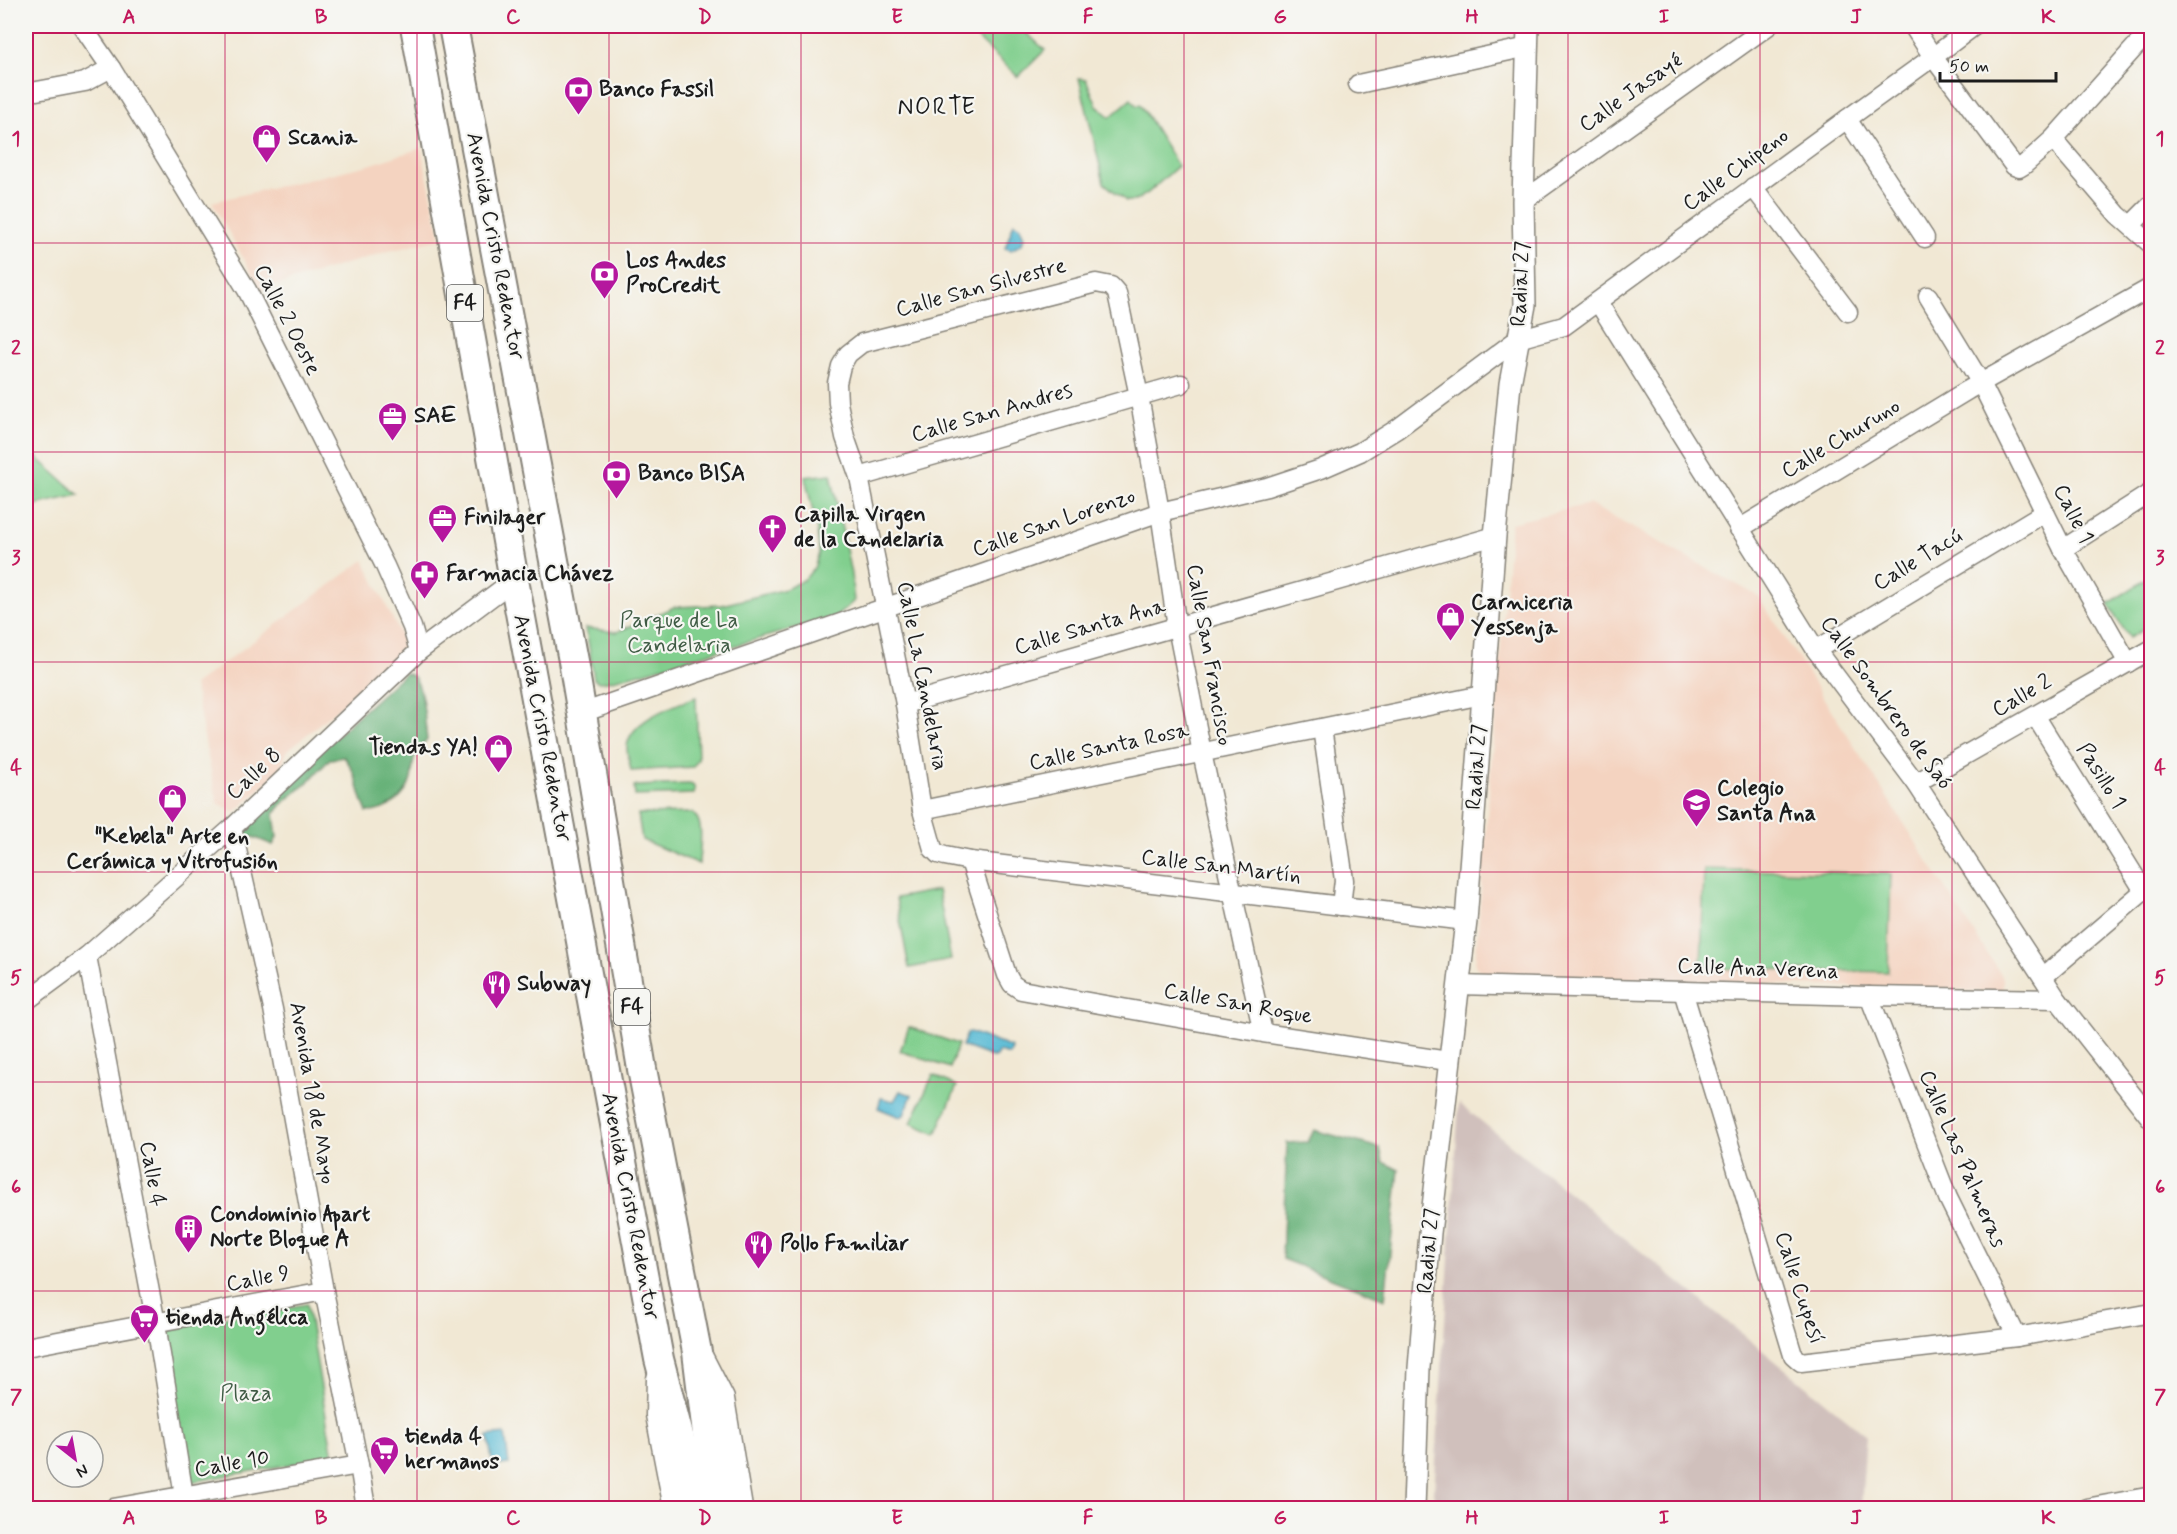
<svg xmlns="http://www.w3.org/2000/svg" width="2177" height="1534" viewBox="0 0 2177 1534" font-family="Mynerve,sans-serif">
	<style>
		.built { fill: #f4d3c0 }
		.industrial { fill: #d0c0bc }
		.green { fill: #81cf8e; stroke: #4e7655; stroke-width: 1.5 }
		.forest { fill: #68b279; stroke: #42674a; stroke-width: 1.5 }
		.water { fill: #56bad4; stroke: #396b78; stroke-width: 1.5 }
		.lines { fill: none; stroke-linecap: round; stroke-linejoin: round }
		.minor-casing { stroke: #868278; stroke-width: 21 }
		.tertiary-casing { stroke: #868278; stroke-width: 24 }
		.secondary-casing { stroke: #868278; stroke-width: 27 }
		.trunk-casing { stroke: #868278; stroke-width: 32 }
		.minor { stroke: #fff; stroke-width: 18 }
		.tertiary { stroke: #fff; stroke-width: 21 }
		.secondary { stroke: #fff; stroke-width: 24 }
		.trunk { stroke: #fff; stroke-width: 28 }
		.grid { fill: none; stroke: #c2185b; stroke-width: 1.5; stroke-opacity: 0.55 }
		.labels { text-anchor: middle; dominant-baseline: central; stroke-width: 4.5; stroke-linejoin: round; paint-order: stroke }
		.shield { fill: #f6f6f2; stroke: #5d5d5c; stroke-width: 1.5 }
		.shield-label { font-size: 21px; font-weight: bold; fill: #1c1c1c }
		.poi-label { font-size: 22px; font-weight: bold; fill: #1c1c1c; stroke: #f6f6f2; text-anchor: start }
		.street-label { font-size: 22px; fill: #1c1c1c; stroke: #f6f6f2 }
		.park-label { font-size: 22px; fill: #3f5b44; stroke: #f6f6f2 }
		.neighbourhood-label { font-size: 24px; letter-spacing: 1.5px; fill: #1c1c1c; stroke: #f6f6f2 }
		.neatline { fill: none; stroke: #c2185b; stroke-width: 2 }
		.grid-label { font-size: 20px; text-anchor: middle; font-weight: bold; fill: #c2185b }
	</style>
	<rect width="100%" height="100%" fill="#f6f6f2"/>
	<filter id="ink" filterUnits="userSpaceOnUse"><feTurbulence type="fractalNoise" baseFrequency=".0167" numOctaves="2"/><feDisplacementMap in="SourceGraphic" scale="12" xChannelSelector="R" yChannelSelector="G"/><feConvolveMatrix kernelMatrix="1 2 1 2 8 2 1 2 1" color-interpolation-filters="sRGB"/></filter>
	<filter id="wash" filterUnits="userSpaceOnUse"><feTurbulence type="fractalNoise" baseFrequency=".008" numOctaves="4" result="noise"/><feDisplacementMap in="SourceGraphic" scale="24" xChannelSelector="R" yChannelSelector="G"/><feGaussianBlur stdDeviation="1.35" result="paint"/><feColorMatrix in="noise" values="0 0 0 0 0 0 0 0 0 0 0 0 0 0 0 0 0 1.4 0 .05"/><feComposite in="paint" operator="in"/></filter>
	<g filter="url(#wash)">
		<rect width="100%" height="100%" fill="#f1e8d4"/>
		<!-- built -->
		<g class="built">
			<polygon points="421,148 441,239 389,251 261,290 212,202 369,165"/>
			<polygon points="1589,504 1758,596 2003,978 2003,990 1992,992 1482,974 1475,965 1511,523"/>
			<polygon points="364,560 408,650 288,750 278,772 235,812 217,803 194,685"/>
		</g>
		<!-- industrial -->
		<polygon class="industrial" points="1459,1103 1866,1435 1861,1508 1433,1508"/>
		<!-- green -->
		<g class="green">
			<polygon points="986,26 1019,26 1045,50 1018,77 975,36"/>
			<polygon points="1079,78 1086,79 1097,106 1110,117 1131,99 1137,106 1140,104 1178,166 1148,193 1135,201 1126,201 1104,183"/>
			<polygon points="26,448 79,495 26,507"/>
			<polygon points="831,474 851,574 854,601 837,616 641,673 608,681 599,682 594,679 586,628 617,632 674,607 722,605 786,589 805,579 814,568 819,553 817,529 805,477"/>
			<polygon points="2151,576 2151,625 2129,638 2108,604"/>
			<path d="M696,697L698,760L693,767L631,771C630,764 627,755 627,748C628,720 675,705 696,697Z"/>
			<polygon points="689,784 693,785 695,790 694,794 635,796 634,786"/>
			<path d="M692,813C706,821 699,849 699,864L642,840L638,814Z"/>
			<polygon points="1704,869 1891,874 1888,972 1701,968"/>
			<polygon points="938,890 951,960 909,968 896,898"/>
			<polygon points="909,1027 958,1044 950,1068 900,1051"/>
			<polygon points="933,1075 957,1086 936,1134 911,1123"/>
			<polygon points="307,1304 333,1457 185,1483 161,1338 176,1325"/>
		</g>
		<!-- forest -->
		<g class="forest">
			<path d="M405,673C408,674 412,675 414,677C424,689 425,725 427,740C410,756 415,760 411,779C406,798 386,812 367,812C358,794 358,773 344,757L330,759L306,784L284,802L274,814L277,837L273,845L253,837L243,839L240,834L242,822Z"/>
			<polygon points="1314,1130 1380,1148 1383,1162 1399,1170 1385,1299 1282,1259 1287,1143 1308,1142"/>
		</g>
		<!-- water -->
		<g class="water">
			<polygon points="1014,223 1020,227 1024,237 1022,244 1011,250 1005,248"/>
			<polygon points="970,1032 1012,1048 1010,1055 999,1052 995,1058 962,1046 967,1033"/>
			<polygon points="900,1091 912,1095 904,1115 900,1117 878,1108 881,1098 894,1101"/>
			<polygon points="505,1434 509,1464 493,1466 488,1436"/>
		</g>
	</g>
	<g filter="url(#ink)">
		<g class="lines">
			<defs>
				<g id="minor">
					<polyline points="82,26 111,68 247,290 385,566 412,627 419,651"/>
					<polyline points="1913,26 1933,57 2014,166 2019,168 2024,165 2053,139 2152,28"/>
					<polyline points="1358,84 1528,47"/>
					<polyline points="26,93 85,82 111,68"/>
					<polyline points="1847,119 1925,238"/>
					<polyline points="2053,139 2118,215 2152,245"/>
					<polyline points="1753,187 1848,312"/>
					<polyline points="1523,201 1768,26"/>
					<polyline points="2131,225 2152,204"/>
					<polyline points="1928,296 1981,383 2063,549 2128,663"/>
					<polyline points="1598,302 1816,650 1916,783 2057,999 2152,1120"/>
					<polyline points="859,477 1181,384"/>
					<polyline points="1739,529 1968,390 2152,287"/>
					<polyline points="2063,549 2152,492"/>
					<polyline points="1816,650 2045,512"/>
					<polyline points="905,704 1495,536"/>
					<polyline points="582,713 1160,512 1267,487 1321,469 1360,452 1397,429 1518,339 1564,326 1847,119 1933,57 1974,26"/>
					<polyline points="2036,717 2144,891"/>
					<polyline points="1322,728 1344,880 1341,906"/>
					<polyline points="1916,783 2152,649"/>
					<polyline points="922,810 1482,695"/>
					<polyline points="232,828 273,1009 324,1291 359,1465 366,1508"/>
					<polyline points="970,861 1466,921"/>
					<polyline points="87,956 156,1324 186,1508"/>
					<polyline points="2043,977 2152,884"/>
					<polyline points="1458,985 1869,996 2057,999"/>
					<polyline points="1683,991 1793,1355 1801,1362 2017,1337 2152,1313"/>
					<polyline points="1869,996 1948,1198 2017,1337"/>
					<polyline points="26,1001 87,956 232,828 419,651 514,580"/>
					<polyline points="1263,1033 1202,753 1177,627 1160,512 1139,396 1117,293 1111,286 1096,283 862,343 848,354 841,366 837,383 838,403 845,437 859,477 905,704 922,810 933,849 938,854 945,856 970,861 1007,975 1012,984 1021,990 1263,1033 1448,1061"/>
					<polyline points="26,1347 324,1291"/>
					<polyline points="113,1508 359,1465"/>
					<polyline points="2086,1508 2152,1496"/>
				</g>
				<polyline id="tertiary" points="1414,1508 1419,1368 1430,1233 1466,921 1495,536 1510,384 1525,305 1523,201 1528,26"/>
				<g id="secondary">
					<polyline points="701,1358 722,1399 740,1508"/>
					<polyline points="659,1379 658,1415 676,1508"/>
				</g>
				<g id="trunk">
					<polyline points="415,26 514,580 617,1135 659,1359 682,1447 694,1508"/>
					<polyline points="453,26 573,661 642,1069 697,1352 708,1442 720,1508"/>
				</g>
			</defs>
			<!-- minor casing -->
			<use href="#minor" class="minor-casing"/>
			<!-- tertiary casing -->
			<use href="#tertiary" class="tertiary-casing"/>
			<!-- secondary casing -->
			<use href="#secondary" class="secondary-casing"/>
			<!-- trunk casing -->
			<use href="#trunk" class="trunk-casing"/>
			<!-- minor -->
			<use href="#minor" class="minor"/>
			<!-- tertiary -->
			<use href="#tertiary" class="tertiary"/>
			<!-- secondary -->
			<use href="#secondary" class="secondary"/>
			<!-- trunk -->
			<use href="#trunk" class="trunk"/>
		</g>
	</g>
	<!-- grid -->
	<path class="grid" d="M225,26V1508M417,26V1508M609,26V1508M801,26V1508M993,26V1508M1184,26V1508M1376,26V1508M1568,26V1508M1760,26V1508M1952,26V1508M26,243H2152M26,452H2152M26,662H2152M26,872H2152M26,1082H2152M26,1291H2152"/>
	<!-- icons -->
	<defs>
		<symbol id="bank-pin" viewBox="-11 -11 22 30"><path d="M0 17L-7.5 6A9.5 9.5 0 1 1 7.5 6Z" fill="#b5179e" stroke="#f6f6f2"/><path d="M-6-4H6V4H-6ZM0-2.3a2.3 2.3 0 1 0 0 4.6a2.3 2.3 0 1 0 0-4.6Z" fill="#fff"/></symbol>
		<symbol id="shop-pin" viewBox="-11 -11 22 30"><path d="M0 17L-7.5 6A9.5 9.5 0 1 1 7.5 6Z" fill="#b5179e" stroke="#f6f6f2"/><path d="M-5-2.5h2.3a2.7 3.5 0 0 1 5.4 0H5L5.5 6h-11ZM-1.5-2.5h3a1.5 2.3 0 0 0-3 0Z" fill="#fff"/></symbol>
		<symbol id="office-pin" viewBox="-11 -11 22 30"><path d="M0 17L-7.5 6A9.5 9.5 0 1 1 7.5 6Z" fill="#b5179e" stroke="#f6f6f2"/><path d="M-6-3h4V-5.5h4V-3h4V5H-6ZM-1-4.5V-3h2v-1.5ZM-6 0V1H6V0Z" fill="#fff"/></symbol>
		<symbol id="church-pin" viewBox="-11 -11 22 30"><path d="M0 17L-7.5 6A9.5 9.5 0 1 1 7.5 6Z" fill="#b5179e" stroke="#f6f6f2"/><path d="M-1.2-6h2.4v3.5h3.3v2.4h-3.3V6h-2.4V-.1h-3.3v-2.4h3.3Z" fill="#fff"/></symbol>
		<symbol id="pharmacy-pin" viewBox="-11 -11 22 30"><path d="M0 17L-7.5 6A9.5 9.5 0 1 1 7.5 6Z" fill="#b5179e" stroke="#f6f6f2"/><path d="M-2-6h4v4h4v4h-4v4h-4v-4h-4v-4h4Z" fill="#fff"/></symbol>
		<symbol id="school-pin" viewBox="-11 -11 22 30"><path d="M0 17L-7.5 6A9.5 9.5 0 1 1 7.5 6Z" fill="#b5179e" stroke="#f6f6f2"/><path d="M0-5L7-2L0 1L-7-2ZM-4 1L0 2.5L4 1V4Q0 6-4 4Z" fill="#fff"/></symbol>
		<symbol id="restaurant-pin" viewBox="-11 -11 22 30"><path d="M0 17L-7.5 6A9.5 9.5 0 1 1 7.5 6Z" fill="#b5179e" stroke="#f6f6f2"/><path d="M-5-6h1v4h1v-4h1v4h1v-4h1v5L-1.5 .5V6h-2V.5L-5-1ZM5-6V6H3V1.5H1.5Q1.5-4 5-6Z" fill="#fff"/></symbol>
		<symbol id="building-pin" viewBox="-11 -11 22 30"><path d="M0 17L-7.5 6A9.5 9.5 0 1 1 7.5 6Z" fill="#b5179e" stroke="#f6f6f2"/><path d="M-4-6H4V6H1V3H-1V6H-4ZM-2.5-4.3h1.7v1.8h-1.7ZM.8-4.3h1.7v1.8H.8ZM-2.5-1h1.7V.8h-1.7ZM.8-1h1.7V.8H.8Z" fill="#fff"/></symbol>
		<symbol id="supermarket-pin" viewBox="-11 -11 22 30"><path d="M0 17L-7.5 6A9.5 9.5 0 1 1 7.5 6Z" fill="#b5179e" stroke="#f6f6f2"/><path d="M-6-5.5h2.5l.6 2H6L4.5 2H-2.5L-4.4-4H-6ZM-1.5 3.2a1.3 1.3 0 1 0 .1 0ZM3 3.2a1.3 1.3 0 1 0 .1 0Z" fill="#fff"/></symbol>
	</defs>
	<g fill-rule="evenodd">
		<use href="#bank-pin" x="562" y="74" width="33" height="45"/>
		<use href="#shop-pin" x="250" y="122" width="33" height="45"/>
		<use href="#bank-pin" x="588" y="258" width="33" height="45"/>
		<use href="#office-pin" x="376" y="400" width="33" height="45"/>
		<use href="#bank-pin" x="600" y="458" width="33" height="45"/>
		<use href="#office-pin" x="426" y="502" width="33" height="45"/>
		<use href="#church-pin" x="756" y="512" width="33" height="45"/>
		<use href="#pharmacy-pin" x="408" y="558" width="33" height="45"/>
		<use href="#shop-pin" x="1434" y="600" width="33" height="45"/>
		<use href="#shop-pin" x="482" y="732" width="33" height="45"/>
		<use href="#shop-pin" x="156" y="782" width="33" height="45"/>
		<use href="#school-pin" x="1680" y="786" width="33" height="45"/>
		<use href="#restaurant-pin" x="480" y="968" width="33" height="45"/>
		<use href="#building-pin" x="172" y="1212" width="33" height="45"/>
		<use href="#restaurant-pin" x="742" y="1228" width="33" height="45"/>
		<use href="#supermarket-pin" x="128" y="1302" width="33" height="45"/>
		<use href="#supermarket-pin" x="368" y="1434" width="33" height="45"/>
	</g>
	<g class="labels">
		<!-- shield labels -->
		<g class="shield">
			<rect x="447" y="285" width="36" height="36" rx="4.5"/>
			<rect x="614" y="989" width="36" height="36" rx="4.5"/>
		</g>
		<g class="shield-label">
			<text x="465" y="303">F4</text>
			<text x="632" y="1007">F4</text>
		</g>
		<!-- poi labels -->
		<g class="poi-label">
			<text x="599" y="90">Banco Fassil</text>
			<text x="288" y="138">Scania</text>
			<text x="626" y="261">Los Andes<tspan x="626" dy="25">ProCredit</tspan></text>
			<text x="414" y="416">SAE</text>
			<text x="638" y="474">Banco BISA</text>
			<text x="794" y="515">Capilla Virgen<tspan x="794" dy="25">de la Candelaria</tspan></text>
			<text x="464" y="518">Finilager</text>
			<text x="446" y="574">Farmacia Chávez</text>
			<text x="1471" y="603">Carniceria<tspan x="1471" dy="25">Yessenja</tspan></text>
			<text x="478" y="748" text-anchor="end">Tiendas YA!</text>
			<text x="1717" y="789">Colegio<tspan x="1717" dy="25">Santa Ana</tspan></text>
			<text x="172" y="837" text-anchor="middle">"Kebela" Arte en<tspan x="172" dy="25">Cerámica y Vitrofusión</tspan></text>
			<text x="517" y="984">Subway</text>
			<text x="210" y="1215">Condominio Apart<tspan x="210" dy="25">Norte Bloque A</tspan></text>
			<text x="780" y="1244">Pollo Familiar</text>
			<text x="166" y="1318">tienda Angélica</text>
			<text x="405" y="1437">tienda 4<tspan x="405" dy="25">hermanos</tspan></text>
		</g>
		<!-- street labels -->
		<g class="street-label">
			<text transform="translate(1631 93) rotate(-35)">Calle Jasayé</text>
			<text transform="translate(1736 170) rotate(-36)">Calle Chipeno</text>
			<text transform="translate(495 246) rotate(79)">Avenida Cristo Redentor</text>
			<text transform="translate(1521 284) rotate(-87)">Radial 27</text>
			<text transform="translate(981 288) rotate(-15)">Calle San Silvestre</text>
			<text transform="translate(287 320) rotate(63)">Calle 2 Oeste</text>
			<text transform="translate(992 413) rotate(-16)">Calle San Andres</text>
			<text transform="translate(1841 439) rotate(-31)">Calle Churuno</text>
			<text transform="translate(2073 514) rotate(63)">Calle 1</text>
			<text transform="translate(1054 523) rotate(-19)">Calle San Lorenzo</text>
			<text transform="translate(1918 560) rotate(-31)">Calle Tacú</text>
			<text transform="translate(1090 627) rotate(-16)">Calle Santa Ana</text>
			<text transform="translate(1209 655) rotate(80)">Calle San Francisco</text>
			<text transform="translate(922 676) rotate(79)">Calle La Candelaria</text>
			<text transform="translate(2022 696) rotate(-30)">Calle 2</text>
			<text transform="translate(1886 703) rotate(54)">Calle Sombrero de Saó</text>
			<text transform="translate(542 728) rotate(79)">Avenida Cristo Redentor</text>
			<text transform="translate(1109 747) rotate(-12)">Calle Santa Rosa</text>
			<text transform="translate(1477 767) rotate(-86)">Radial 27</text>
			<text transform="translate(254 774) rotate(-43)">Calle 8</text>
			<text transform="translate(2101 776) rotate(58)">Pasillo 1</text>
			<text transform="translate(1221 867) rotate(7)">Calle San Martín</text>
			<text transform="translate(1758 969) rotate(2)">Calle Ana Verena</text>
			<text transform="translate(1238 1004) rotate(10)">Calle San Roque</text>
			<text transform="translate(312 1093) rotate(80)">Avenida 18 de Mayo</text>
			<text transform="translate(1962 1159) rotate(67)">Calle Las Palmeras</text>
			<text transform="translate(152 1174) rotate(80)">Calle 4</text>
			<text transform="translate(630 1206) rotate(79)">Avenida Cristo Redentor</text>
			<text transform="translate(1429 1251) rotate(-85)">Radial 27</text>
			<text transform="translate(258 1279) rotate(-11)">Calle 9</text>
			<text transform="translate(1799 1288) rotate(72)">Calle Cupesí</text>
			<text transform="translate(232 1464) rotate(-10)">Calle 10</text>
		</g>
		<!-- park labels -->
		<g class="park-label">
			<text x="679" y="621">Parque de La<tspan x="679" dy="25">Candelaria</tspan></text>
			<text x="246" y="1394">Plaza</text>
		</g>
		<!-- neighbourhood labels -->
		<g class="neighbourhood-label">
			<text x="937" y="107">NORTE</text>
		</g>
	</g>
	<!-- margin -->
	<rect width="2177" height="1534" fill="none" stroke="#f6f6f2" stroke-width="66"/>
	<!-- north arrow -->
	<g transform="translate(75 1459) rotate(149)"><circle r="28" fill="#f6f6f2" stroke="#9f9f9c" stroke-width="1.5"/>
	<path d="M0-4.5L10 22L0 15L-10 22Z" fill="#b5179e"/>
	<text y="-9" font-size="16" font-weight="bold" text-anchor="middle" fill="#1c1c1c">N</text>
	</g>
	<!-- scale -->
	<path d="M1940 72v9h116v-9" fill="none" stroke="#1c1c1c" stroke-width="3"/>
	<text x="1949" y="72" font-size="18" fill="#1c1c1c" stroke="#f6f6f2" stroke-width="4.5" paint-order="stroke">50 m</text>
	<rect x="33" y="33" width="2111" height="1468" class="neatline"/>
	<g class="grid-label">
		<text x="129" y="23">A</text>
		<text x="321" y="23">B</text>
		<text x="513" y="23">C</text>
		<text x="705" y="23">D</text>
		<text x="897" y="23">E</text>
		<text x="1088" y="23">F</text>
		<text x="1280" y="23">G</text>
		<text x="1472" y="23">H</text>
		<text x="1664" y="23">I</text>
		<text x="1856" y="23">J</text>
		<text x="2048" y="23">K</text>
		<text x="16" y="145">1</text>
		<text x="2160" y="145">1</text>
		<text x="16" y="354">2</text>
		<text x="2160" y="354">2</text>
		<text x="16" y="564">3</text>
		<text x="2160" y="564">3</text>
		<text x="16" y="774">4</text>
		<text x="2160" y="774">4</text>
		<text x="16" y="984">5</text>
		<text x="2160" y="984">5</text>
		<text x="16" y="1193">6</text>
		<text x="2160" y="1193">6</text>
		<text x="16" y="1403">7</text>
		<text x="2160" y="1403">7</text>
		<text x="129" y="1524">A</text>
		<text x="321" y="1524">B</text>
		<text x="513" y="1524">C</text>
		<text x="705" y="1524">D</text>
		<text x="897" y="1524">E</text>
		<text x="1088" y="1524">F</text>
		<text x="1280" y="1524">G</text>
		<text x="1472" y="1524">H</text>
		<text x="1664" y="1524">I</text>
		<text x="1856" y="1524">J</text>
		<text x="2048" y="1524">K</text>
	</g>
</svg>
